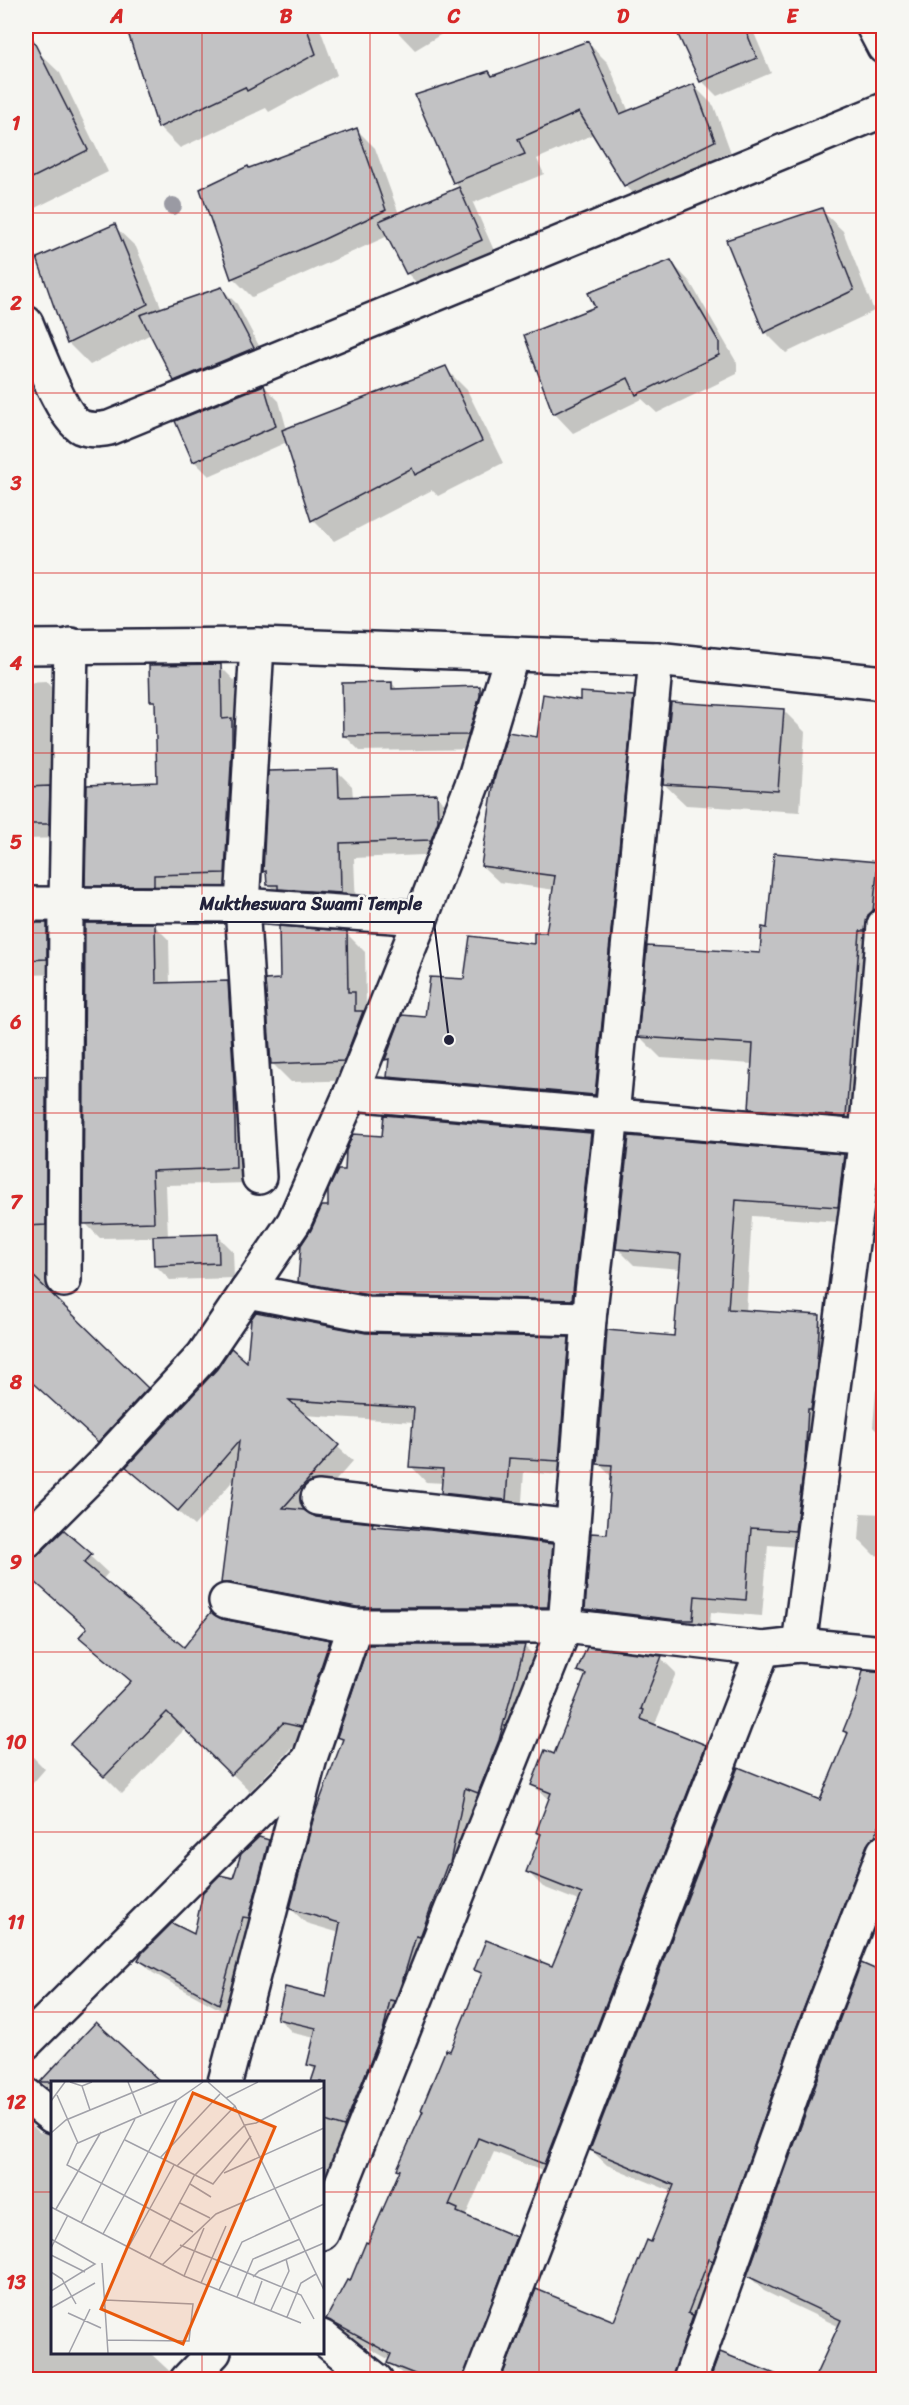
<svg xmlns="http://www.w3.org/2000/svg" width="909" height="2405" viewBox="0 0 909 2405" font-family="Sriracha,sans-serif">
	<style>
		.shadow { fill: #0003 }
		.building { fill: #c2c2c4; stroke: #22223b; stroke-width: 1.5 }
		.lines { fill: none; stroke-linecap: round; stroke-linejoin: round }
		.street-casing { stroke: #22223b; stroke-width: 38 }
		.street { stroke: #f6f6f2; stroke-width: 33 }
		.tree { fill: #9a9aa3 }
		.grid { fill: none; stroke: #d62828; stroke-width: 1.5; stroke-opacity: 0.55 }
		.inset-road { fill: none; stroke: #a1a1a9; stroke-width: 1.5 }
		.view { fill: #e8590c; fill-opacity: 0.15; stroke: #e8590c; stroke-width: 3 }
		.inset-edge { fill: none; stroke: #22223b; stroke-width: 3 }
		.leader { fill: none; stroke: #22223b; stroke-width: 2 }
		.callout-dot { fill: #22223b; stroke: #f6f6f2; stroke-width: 2 }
		.callout-label { font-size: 18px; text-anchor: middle; font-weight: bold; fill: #22223b; stroke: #f6f6f2; stroke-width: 5; stroke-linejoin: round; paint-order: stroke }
		.neatline { fill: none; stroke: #d62828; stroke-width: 2 }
		.grid-label { font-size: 20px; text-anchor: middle; font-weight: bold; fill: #d62828 }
	</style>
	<rect width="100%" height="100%" fill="#f6f6f2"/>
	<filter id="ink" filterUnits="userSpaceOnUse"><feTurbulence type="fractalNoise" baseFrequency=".0167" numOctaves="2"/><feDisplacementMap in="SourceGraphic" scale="12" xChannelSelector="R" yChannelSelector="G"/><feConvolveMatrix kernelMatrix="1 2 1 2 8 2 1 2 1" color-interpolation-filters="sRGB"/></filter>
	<g filter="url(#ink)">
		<!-- shadow -->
		<g class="shadow">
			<polygon points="127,26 319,26 337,75 269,112 266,108 180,148 159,127"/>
			<polygon points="392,26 455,26 415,50"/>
			<polygon points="675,26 751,26 771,73 717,96 702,81"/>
			<polygon points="588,43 608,63 629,112 694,86 714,106 734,161 646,206 625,185 594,134 537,159 544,174 473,203 496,255 422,288 407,273 388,236 252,297 233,278 249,169 356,129 375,148 399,214 460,188 455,183 417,96 489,72 493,77"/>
			<polygon points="38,52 60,73 108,172 33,209 26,201 26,58"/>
			<polygon points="821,210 843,231 874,311 786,353 765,332"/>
			<polygon points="114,226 136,247 162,309 222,289 237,304 268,363 190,395 175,380 151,334 90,365 68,343"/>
			<polygon points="671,262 690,282 737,363 737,374 657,413 642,399 573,433 554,413 597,307"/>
			<polygon points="445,368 467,390 503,463 438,496 432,490 334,541 313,520 287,442 209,476 194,461 264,386 279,401 287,430"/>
			<polygon points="220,666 235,681 240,887 168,890 102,900 87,885 159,783 157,705 152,701"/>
			<polygon points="46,682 61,697 63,838 26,839 26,683"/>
			<polygon points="392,683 398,690 479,687 494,702 483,749 360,751 345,736"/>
			<polygon points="633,698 649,714 611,1111 405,1093 389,1077 390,1063 386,1059 465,980 536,946 548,935 555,890 499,882 482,866 539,738 581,701"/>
			<polygon points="783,710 805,732 800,812 686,805 664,784"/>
			<polygon points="337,771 352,786 353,798 437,796 452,811 446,854 354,858 356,908 283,899 268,884 268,875 264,871"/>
			<polygon points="877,864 884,870 884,952 869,1138 772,1130 751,1108 753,1064 661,1058 640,1037 762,954 769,929"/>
			<polygon points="26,924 47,924 62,939 61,974 26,975"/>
			<polygon points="154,925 169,940 170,984 227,982 242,997 250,1183 166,1185 168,1237 218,1236 233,1251 234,1278 170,1280 155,1265 154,1237 100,1238 85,1223"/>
			<polygon points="346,933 365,952 366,1006 373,1013 363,1080 291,1082 272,1063 282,981"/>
			<polygon points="46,1077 61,1092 60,1287 26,1288 26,1078"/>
			<polygon points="590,1134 605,1149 587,1314 315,1296 300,1281 329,1208 346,1172 383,1137"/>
			<polygon points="630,1137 844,1156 861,1173 854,1223 752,1216 746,1312 815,1316 832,1333 812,1548 768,1545 762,1616 711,1612 709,1636 604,1626 587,1609 608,1536 612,1477 598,1463 675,1338 681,1269 634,1265 617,1248"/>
			<polygon points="884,1159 884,1215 877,1209"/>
			<polygon points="45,1290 169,1410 121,1462 26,1377 26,1307"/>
			<polygon points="366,1334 568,1339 584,1354 574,1476 524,1472 521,1515 458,1508 443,1493 444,1483 426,1482 411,1466 414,1422 303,1415 353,1461 307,1513 315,1518 372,1524 375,1528 552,1545 567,1560 563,1622 373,1622 238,1598 223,1583 236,1477 194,1526 128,1467 249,1365"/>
			<polygon points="876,1390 884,1390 884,1438 873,1427"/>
			<polygon points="26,1505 35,1515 26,1526"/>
			<polygon points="861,1513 884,1514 884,1556 874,1555 859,1540"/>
			<polygon points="64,1532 108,1573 102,1580 184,1650 222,1621 330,1642 347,1659 301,1739 250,1791 185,1729 122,1794 72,1744 132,1682 81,1637 88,1629 26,1573 26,1567"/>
			<polygon points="524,1646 539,1661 322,2231 322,2082 313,2082 316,2072 309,2064 315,2038 293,2033 279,2019 327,1999 340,1933 306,1923 291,1909 343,1742 339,1737"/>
			<polygon points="661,1658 676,1673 655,1724 705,1746 720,1761 560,2178 494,2152 465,2217 515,2238 530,2253 482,2380 409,2380 389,2362 390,2360 343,2334 328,2319 351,2283 369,2245 451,2053 482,1976 476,1969 553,1968 581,1902 543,1887 528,1872 542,1835 538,1831 550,1801 533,1785 555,1756 586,1678 579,1671"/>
			<polygon points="884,1673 884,1857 690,2380 503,2380 537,2291 615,2323 652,2244 673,2192 607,2165 591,2150 821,1802 849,1734 845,1731"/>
			<polygon points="26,1750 45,1769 26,1791"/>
			<polygon points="268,1841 281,1854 232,2016 153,1973 140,1960 195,1936 234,1880"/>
			<polygon points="884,1975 884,2380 815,2380 840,2327 764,2291 749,2276"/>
			<polygon points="96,2024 158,2082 52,2082 52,2093 42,2082"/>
			<polygon points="26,2120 39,2132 52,2136 52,2352 149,2352 179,2380 26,2380"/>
			<polygon points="721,2354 784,2380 712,2380"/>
			<polygon points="303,2375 309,2380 300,2380"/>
		</g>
		<!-- building -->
		<g class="building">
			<polygon points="26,26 88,150 26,181"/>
			<polygon points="126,26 306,26 316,54 247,91 245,87 158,128"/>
			<polygon points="674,26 744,26 757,58 700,82"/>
			<polygon points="588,41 620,114 694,84 715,141 624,186 579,112 518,139 525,154 453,183 415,95 489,71 492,76"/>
			<polygon points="357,128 386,210 318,242 231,279 200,189 248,166 249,168"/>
			<polygon points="459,187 482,240 406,274 379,221"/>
			<polygon points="822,208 854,290 764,333 726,240"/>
			<polygon points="115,224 148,304 67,344 37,258"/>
			<polygon points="671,260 719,342 719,355 636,395 628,378 553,414 524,335 595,307 588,293"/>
			<polygon points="222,287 254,348 174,381 140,315"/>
			<polygon points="446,366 482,441 415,475 412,468 311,521 282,430"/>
			<polygon points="264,385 276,426 193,462 175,421"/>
			<polygon points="221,664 222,719 232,718 232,747 225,873 154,875 154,886 85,886 87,785 157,782 155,701 150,701 149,665"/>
			<polygon points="392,682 392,689 480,686 480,696 468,735 343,736 342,683"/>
			<polygon points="580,692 634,696 595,1095 387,1077 389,1059 385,1060 402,1015 425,1017 430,977 464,979 470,936 534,944 534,933 546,933 555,876 481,866 494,780 508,732 537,737 543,694 580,700"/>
			<polygon points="671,702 784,709 778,791 663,784"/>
			<polygon points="338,769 339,797 437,794 438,821 431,840 340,843 341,893 278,889 278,885 267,885 266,871 263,872 268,771"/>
			<polygon points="50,786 49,824 26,824 26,787"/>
			<polygon points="774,853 878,862 873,911 868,915 865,931 860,931 846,1117 749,1109 753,1044 638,1037 647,946 760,953 762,927 767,928"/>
			<polygon points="26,923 47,923 47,959 26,960"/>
			<polygon points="85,923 155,923 156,983 228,981 234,1081 236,1168 152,1171 154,1222 83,1224"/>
			<polygon points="279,926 347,931 348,992 355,992 355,1011 363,1011 344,1061 271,1064 265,980 280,979"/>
			<polygon points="26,1076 46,1076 46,1225 26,1226"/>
			<polygon points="384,1115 591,1133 572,1300 369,1295 298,1282 301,1245 311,1230 322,1206 328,1206 328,1190 338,1170 345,1170 346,1151 353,1134 382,1136"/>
			<polygon points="629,1136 844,1154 838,1207 736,1200 728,1309 820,1315 816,1376 811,1409 808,1409 805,1460 795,1531 751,1528 746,1600 695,1596 693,1620 677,1620 585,1609 591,1533 607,1534 612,1465 597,1464 607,1330 674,1336 681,1254 616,1249"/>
			<polygon points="218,1234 219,1263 154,1266 153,1236"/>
			<polygon points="26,1269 148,1388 98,1442 26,1377"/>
			<polygon points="256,1312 366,1333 569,1337 559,1461 509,1458 506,1500 441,1493 443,1469 409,1467 414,1408 289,1400 339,1445 283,1508 304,1510 316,1517 373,1523 372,1526 430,1530 553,1544 548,1607 357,1607 230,1583 221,1583 239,1441 178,1511 126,1467 217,1369 231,1348 247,1362 251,1319"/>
			<polygon points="64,1530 92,1554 84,1563 184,1647 211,1612 222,1619 330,1640 301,1727 283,1723 231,1775 167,1712 104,1777 70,1744 131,1681 79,1637 87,1628 26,1574 26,1564 39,1554"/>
			<polygon points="368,1645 525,1645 499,1740 478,1793 465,1788 450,1863 447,1865 420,1937 416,1936 403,1979 395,2001 390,2000 384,2028 344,2127 322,2120 322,2082 311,2082 316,2067 307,2065 316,2028 277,2019 285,1987 326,1997 340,1923 290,1909 314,1816 343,1739 337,1737"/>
			<polygon points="587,1647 662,1656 641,1709 644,1710 641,1719 706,1745 544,2164 478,2138 449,2205 458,2209 457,2212 516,2237 463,2379 427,2379 387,2363 391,2354 326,2319 347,2280 350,2281 366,2242 368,2243 400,2170 397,2169 423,2111 421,2110 446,2049 450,2051 482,1973 474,1970 486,1940 552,1966 582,1894 526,1872 541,1834 536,1832 551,1793 531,1785 545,1750 554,1754 586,1674 577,1671"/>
			<polygon points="863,1670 884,1672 884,1814 875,1836 867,1845 795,2031 713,2261 709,2259 688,2313 693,2315 672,2379 501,2379 536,2289 614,2321 647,2240 651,2242 674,2185 590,2150 738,1767 820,1800 848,1733 843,1731 856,1699"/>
			<polygon points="259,1837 269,1840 249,1918 243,1917 219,2004 138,1960 142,1953 172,1923 194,1934 203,1892 220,1875 233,1878 241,1854"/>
			<polygon points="861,1963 884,1973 884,2379 814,2379 841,2320 747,2276 830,2045"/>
			<polygon points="96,2022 161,2082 40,2082"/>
			<polygon points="720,2352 785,2378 785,2379 710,2379"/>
		</g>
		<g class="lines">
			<defs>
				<g id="street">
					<polyline points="873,26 884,47"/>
					<path d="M26,323C35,345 62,418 81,427C91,431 99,430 109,428L884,110"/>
					<polyline points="257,645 242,905 259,1177"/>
					<polyline points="26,647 257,645 656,659 884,683"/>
					<polyline points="26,904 242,905 421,918"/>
					<polyline points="351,1093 884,1139"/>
					<polyline points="64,1280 66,904 71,645"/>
					<polyline points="247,1291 367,1314 589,1319"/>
					<polyline points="318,1498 573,1527"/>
					<polyline points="26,1541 104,1463 203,1356 294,1222 351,1093 421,918 475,777 512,654"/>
					<polyline points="226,1601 355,1626"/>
					<polyline points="799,1645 866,1137 884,925"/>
					<polyline points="26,2042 309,1760"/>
					<polyline points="225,2082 310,1758 355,1626 565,1626 763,1649 799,1645 884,1653"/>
					<polyline points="26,2095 52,2116"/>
					<polyline points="322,2233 565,1626 589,1319 612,1115 656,659"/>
					<polyline points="322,2337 376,2380"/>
					<polyline points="187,2380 214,2352"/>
					<polyline points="481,2380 763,1649"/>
					<polyline points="690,2380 812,2038 884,1852"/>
				</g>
			</defs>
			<!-- street casing -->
			<use href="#street" class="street-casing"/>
			<!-- street -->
			<use href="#street" class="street"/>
		</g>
		<!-- trees -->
		<circle class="tree" cx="173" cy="206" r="9"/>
	</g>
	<!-- grid -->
	<path class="grid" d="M202,26V2082M370,26V2380M539,26V2380M707,26V2380M26,213H884M26,393H884M26,573H884M26,753H884M26,933H884M26,1113H884M26,1292H884M26,1472H884M26,1652H884M26,1832H884M26,2012H884M26,2192H52M322,2192H884M202,2352V2380"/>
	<!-- overview -->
	<g transform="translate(51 2081)">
		<rect width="273" height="273" fill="#f6f6f2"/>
		<path class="inset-road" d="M19,1L31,5L41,1M77,1L90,33M157,1L184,25L273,209M31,5L39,29M6,14L27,62L126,19L152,1M175,17L207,1M0,20L14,1M0,52L15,39L107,1M74,59L162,103L200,55M26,62L16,84L142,151M109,77L169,13M126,85L184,25M173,92L273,47M139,103L160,116M129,122L159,137M0,126L133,195L250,242M5,128L50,51M30,142L84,38M52,153L126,19M0,158L44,183L0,210M129,164L250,214L263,238M0,167L17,134M77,167L123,84M0,174L34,191M98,178L143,95L194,44L205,42L273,6M51,182L57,272M111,184L165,133L273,86M0,191L11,198L25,223M133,195L153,147M202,196L208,190L273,162M150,202L175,145M168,209L191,161L273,123M186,216L202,178L249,158M54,219L142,223L138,260L56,259M203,222L211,200M0,227L44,202M220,229L238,190L235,178M17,232L50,247M236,236L250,202L265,193M18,272L39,228"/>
		<path class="view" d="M142,12L224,46L132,263L50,228Z"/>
		<rect width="273" height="273" class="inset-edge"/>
	</g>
	<!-- callouts -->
	<path class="leader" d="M449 1040L434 922H187"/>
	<circle class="callout-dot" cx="449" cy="1040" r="6"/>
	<g class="callout-label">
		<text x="311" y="910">Muktheswara Swami Temple</text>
	</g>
	<!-- margin -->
	<rect width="909" height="2405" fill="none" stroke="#f6f6f2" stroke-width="66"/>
	<rect x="33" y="33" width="843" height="2339" class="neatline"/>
	<g class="grid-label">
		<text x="117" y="23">A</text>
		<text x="286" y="23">B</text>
		<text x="454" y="23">C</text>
		<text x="623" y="23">D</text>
		<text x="792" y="23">E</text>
		<text x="16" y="130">1</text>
		<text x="16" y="310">2</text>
		<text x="16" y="490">3</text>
		<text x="16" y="670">4</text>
		<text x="16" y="849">5</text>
		<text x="16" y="1029">6</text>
		<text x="16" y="1209">7</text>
		<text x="16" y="1389">8</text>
		<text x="16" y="1569">9</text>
		<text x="16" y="1749">10</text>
		<text x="16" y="1929">11</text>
		<text x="16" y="2109">12</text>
		<text x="16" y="2289">13</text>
	</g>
</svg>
